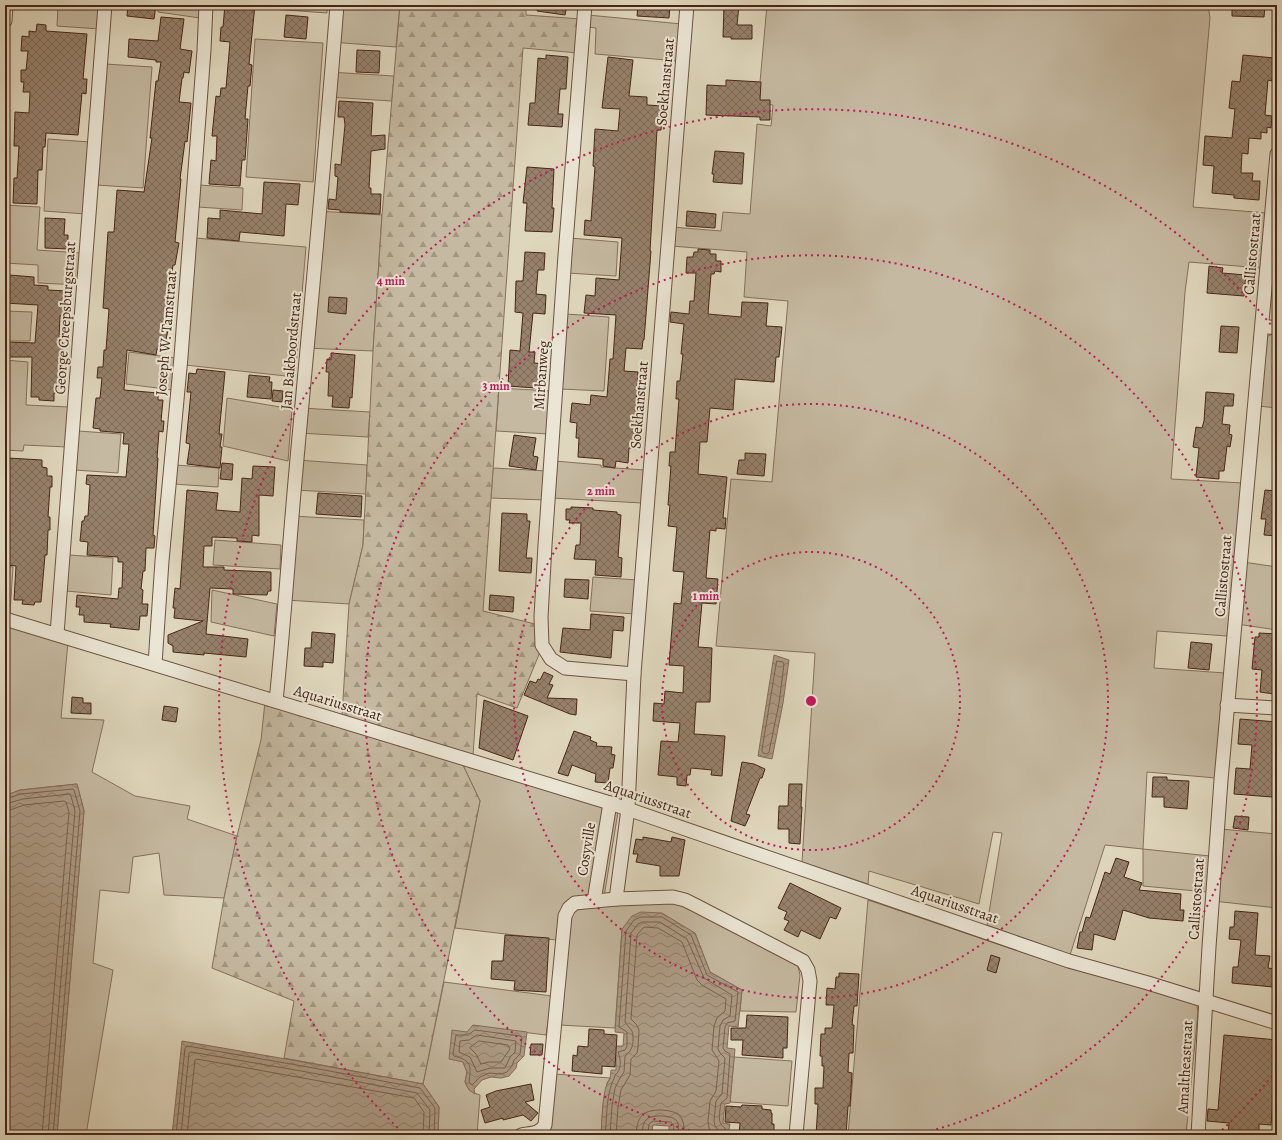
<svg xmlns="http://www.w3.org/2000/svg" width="1282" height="1140" viewBox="0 0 1282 1140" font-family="Alegreya,serif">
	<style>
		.grass { fill: #c5b9a1; stroke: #866f5c }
		.forest { fill: url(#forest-firs); stroke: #866f5c }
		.water { fill: url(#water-waves); stroke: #846b58 }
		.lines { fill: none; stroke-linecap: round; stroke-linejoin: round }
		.shore { stroke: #7a604d; stroke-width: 1 }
		.building { fill: url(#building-cross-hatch); stroke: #482516 }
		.minor-casing { stroke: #6e5240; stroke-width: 15 }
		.minor { stroke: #eae5d4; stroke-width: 13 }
		.ring { fill: none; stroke: #c2185b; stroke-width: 2; stroke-dasharray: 2 4 }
		.labels { text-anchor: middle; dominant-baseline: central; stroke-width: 4; stroke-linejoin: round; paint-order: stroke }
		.street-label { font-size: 15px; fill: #482516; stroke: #eae5d4 }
		.centre { fill: #c2185b; stroke: #eae5d4; stroke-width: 2 }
		.ring-label { font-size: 12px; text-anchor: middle; font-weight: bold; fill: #c2185b; stroke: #eae5d4; stroke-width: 4; stroke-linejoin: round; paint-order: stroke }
	</style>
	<defs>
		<pattern id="forest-firs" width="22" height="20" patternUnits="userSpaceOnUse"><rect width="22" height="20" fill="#c5b9a1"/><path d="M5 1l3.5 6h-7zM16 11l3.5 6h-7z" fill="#a29682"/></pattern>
		<pattern id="water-waves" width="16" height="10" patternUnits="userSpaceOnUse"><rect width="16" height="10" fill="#ac9a84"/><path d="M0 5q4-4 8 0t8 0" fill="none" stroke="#8e7d6b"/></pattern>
		<pattern id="building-cross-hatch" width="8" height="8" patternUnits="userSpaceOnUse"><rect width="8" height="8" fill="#97826d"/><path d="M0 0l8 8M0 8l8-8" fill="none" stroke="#7d6a59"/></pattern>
	</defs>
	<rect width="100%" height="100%" fill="#dfd7bd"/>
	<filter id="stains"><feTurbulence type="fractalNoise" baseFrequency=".005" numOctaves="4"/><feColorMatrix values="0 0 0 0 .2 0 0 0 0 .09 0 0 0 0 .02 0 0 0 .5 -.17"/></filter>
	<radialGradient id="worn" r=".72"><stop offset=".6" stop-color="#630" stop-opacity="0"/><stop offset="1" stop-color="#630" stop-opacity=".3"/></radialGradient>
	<!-- grass -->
	<g class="grass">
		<polygon points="58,5 101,5 99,29 57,26"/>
		<polygon points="158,5 201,5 200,18 158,12"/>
		<polygon points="260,5 327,5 327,13 259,8"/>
		<polygon points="334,5 400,5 396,47 331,42"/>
		<polygon points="767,5 1208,5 1210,18 1193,207 1267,213 1262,268 1189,262 1185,292 1171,479 1243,483 1227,636 1157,631 1154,668 1225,673 1216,778 1147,772 1143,849 1210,856 1207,892 1143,886 1143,849 1105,845 1070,955 987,925 1002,833 993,832 979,904 869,871 868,884 802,862 815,653 716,646 731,479 772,482 788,301 744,297 747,252 671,246 672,227 721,231 723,212 750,214 757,124 771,126 773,105 758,104"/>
		<polygon points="588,15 682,24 678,61 595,54 596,28 588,27"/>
		<polygon points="255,39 323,43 313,182 246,177"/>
		<polygon points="105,64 152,67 143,188 96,185"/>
		<polygon points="329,72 394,76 392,101 328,97"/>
		<polygon points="48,139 90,142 86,214 44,211"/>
		<polygon points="199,185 243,188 242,210 198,207"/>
		<polygon points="5,205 40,207 37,250 82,253 80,285 38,283 38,265 5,263"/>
		<polygon points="317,211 382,215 373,351 306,348"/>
		<polygon points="195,238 306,247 295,377 185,365"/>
		<polygon points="570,238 618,242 616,276 567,273"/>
		<polygon points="5,311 32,312 30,341 5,341"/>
		<polygon points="566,314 609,317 604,391 561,389"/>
		<polygon points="1275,333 1277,333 1277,408 1258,406 1266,337"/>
		<polygon points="129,352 176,358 173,390 126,384"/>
		<polygon points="5,360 28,362 26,405 69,407 67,447 24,445 23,451 5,450"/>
		<polygon points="499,388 551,391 549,434 496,431"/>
		<polygon points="227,398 292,409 288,461 223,446"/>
		<polygon points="301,408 370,412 368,437 299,433"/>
		<polygon points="78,431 121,434 118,473 75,470"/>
		<polygon points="297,460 367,465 366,494 295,490"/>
		<polygon points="555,461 601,465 601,467 645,470 642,503 552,498"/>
		<polygon points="175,465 219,468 218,487 173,484"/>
		<polygon points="493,468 547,471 545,500 491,498"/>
		<polygon points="292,516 364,520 363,545 349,604 286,600"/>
		<polygon points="215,540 281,545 280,569 213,565"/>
		<polygon points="69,555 113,558 111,595 66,591"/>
		<polygon points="1243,562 1277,567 1277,630 1237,624"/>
		<polygon points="5,566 13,567 10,613 5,612"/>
		<polygon points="593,577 637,580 635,614 590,611"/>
		<polygon points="212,590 277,604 274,636 211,622"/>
		<polygon points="5,624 68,642 61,718 104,720 92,772 135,796 190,806 187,819 237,836 224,898 164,895 159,853 133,857 129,893 100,890 93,963 113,970 86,1135 57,1135 84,811 77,784 20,790 7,795 8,767 5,767 5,721 7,686 5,685"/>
		<polygon points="462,763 618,812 604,897 573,899 559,914 556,940 455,928 480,801"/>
		<polygon points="1220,829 1277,834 1277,908 1213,901"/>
		<polygon points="868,900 1068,968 1133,984 1192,1002 1197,1006 1198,1012 1186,1135 848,1135"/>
		<polygon points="676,902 797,962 800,975 796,1012 740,1011 742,990 710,972 695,933 622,929 615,1028 559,1025 569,920 573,912 580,909 625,903"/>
		<path d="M444,982L552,996L546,1035L473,1026L463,1062L467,1072L465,1082C468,1089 472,1093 480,1095L477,1135H438L439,1107L423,1084Z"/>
		<polygon points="734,1057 792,1061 788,1106 730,1102"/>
		<polygon points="554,1074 610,1078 607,1083 603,1105 601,1135 542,1135"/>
	</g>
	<!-- forest -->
	<g class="forest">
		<polygon points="400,5 526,5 526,15 581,19 578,53 523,48 483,611 539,625 540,652 517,708 477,694 473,756 342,715 349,604 363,545 373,351 382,215"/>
		<polygon points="265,702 462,763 480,801 423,1084 284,1058 294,1001 212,968 224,898 237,836 261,740"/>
	</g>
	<!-- water -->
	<g class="water">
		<polygon points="774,655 789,660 783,703 772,759 758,756"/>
		<polygon points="77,784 84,811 57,1135 5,1135 5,804 7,795 20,790"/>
		<path d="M641,912L662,913L695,933L710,972L742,990L738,1027L729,1026L727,1048L735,1049L730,1103L725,1104L723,1123L730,1124L728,1135H669V1126L653,1125L651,1135L619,1134L618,1135H601C602,1123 602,1087 610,1079L611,1070H616V1057L613,1056L614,1046H623L624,1033L615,1032L622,929L632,916Z"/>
		<polygon points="473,1025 527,1032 524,1056 517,1063 516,1068 509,1076 501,1078 491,1077 482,1080 474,1089 475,1094 469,1090 465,1082 467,1072 463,1062 449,1059 452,1030 467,1032"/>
		<polygon points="182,1041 309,1063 423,1084 439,1107 438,1135 172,1135"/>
	</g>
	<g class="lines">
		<!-- shore -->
		<g class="shore">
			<polygon points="777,661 783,662 784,664 779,703 769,752 767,754 763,753 762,751"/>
			<polyline points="5,799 21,794 73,789 74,790 80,811 53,1135"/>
			<polyline points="5,804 23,799 69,794 71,796 75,811 48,1135"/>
			<polyline points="5,810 10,810 24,805 64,801 66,802 69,812 42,1135"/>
			<path d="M475,1030L520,1036L522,1038L520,1054L514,1060L512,1066L507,1072L501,1074L489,1073L480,1077L472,1085L469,1082C471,1065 472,1061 454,1056L453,1054L456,1035H468Z"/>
			<polygon points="477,1035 516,1041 515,1052 510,1057 505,1068 490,1068 477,1072 470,1057 459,1052 460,1041 469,1040"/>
			<polygon points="479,1041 508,1045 510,1049 501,1062 489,1062 481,1064 476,1054 470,1048"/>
			<polyline points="176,1135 185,1048 187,1046 308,1067 420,1088 435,1108 434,1135"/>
			<polyline points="181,1135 189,1053 191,1052 307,1072 417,1093 430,1110 429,1135"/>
			<polyline points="187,1135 195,1060 197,1059 414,1098 424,1112 423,1135"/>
			<path d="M605,1135C607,1119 606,1102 611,1086C612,1082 614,1080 615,1075C622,1070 621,1059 618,1052L625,1050L627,1046V1032L619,1027L626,931L634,920L641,917H662L691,935L707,975L738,992L735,1021L727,1023L725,1027L723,1048L725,1051L730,1054L727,1098L721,1103C720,1112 716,1123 725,1128L724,1135"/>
			<path d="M610,1135L612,1106L615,1088L620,1078L624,1072L625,1056C634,1050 634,1040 632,1031L625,1022L631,933L638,924L642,922H660L687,939L704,978L732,995L730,1016L723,1020L720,1026L718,1049L720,1053L725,1058L722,1094L716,1101L714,1121L715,1126L719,1131V1135"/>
			<polyline points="616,1135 618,1107 621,1090 630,1075 631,1059 637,1053 638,1047 639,1030 636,1024 631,1019 637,935 644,927 658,928 682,942 697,980 702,985 726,999 725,1011 717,1018 714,1026 712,1050 719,1061 716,1091 710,1101 708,1121 709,1128 713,1135"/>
			<path d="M636,1135C637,1117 642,1110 661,1110C679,1111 685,1116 684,1135"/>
			<path d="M642,1135C643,1130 642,1124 646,1120C650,1114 671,1115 676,1120C680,1124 678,1130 678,1135"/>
			<polyline points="648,1135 649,1124 653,1121 671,1122 674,1126 673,1135"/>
		</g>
	</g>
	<!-- building -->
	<g class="building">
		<polygon points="128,5 156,5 154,19 127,16"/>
		<polygon points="225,5 255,5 249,64 252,65 250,86 248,86 245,119 248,119 245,160 242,160 240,186 209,184 211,160 216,161 217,136 212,136 216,96 220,97 221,88 226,88 230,42 220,41 221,27 223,27"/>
		<polygon points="538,5 567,5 565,15 537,11"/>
		<polygon points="638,5 670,5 669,18 637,16"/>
		<polygon points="724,5 739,5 737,25 752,25 752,39 731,39 731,37 723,37"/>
		<polygon points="1232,5 1265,5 1264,17 1232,16"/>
		<polygon points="286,15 308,17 306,39 284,37"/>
		<polygon points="161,17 184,19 180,49 192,51 189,73 184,72 183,78 182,78 179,102 191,103 187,142 185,141 180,179 181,179 175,242 179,243 175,265 173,265 168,298 171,299 170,303 173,304 164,350 157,349 156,355 127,350 124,390 158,393 158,400 163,400 161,421 164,421 163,432 159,431 157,458 158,458 153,535 155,536 154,548 146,548 145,571 143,571 141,589 143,590 142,604 148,604 147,616 140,616 139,630 110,627 111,624 84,622 84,615 79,615 80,607 76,607 77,595 118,599 119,588 122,588 123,562 118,562 118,557 87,555 88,542 80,541 82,521 84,521 85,516 88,516 90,485 86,484 87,475 126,477 129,444 123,444 124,433 100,431 100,429 93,428 96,398 100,398 102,378 97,378 98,367 103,367 104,350 106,350 109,309 103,308 108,232 114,232 117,190 144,192 152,138 150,138 156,81 158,81 161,62 156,62 156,60 128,57 129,39 158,41"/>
		<polygon points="37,24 46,25 46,31 87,34 83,79 87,79 86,94 82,93 78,135 46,133 45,147 43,147 42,170 38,170 37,204 13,203 14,178 17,178 19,146 14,146 15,112 29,113 30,92 23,92 24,82 21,82 21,70 26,70 28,51 21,51 22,36 29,37 29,31 36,32"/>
		<polygon points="357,50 380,51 379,73 356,72"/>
		<polygon points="546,55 568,57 566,89 560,89 558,114 563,114 562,127 528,125 530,103 535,103 538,58 546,59"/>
		<polygon points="1243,55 1274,58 1272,81 1268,80 1265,115 1272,116 1271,128 1267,127 1267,133 1261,132 1261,139 1249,138 1248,154 1242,153 1241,173 1253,173 1252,181 1260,181 1259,200 1234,198 1234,195 1212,193 1214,166 1203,165 1205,136 1232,138 1235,109 1229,108 1232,81 1240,82"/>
		<polygon points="608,57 633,60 629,96 647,97 647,105 663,106 661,130 657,130 650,251 651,251 644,340 643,340 642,349 626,348 624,371 638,372 636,406 641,406 638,449 629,448 628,463 616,461 615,468 603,466 603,459 578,457 579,438 576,438 577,423 570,422 572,403 590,405 591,395 607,397 610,359 613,359 616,315 584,313 586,295 595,296 596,278 619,280 622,238 584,235 585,220 591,221 595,167 593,166 595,129 618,131 620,109 602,108"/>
		<polygon points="726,80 761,82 760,100 770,100 770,120 760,120 760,117 706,115 707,85 726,86"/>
		<polygon points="339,101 373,103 371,136 385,135 385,149 371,151 369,188 371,188 371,194 381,194 380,214 340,212 340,210 328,209 329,199 336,200 338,177 335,176 335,164 341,165 345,125 344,117 338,117"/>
		<polygon points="715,151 744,153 742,184 713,182 714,174 712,174"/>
		<polygon points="527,167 554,169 552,208 554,208 552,232 525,231 527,203 523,203"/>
		<polygon points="264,182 300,184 298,205 286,204 284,236 240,232 239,241 207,238 208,218 220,219 220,210 262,214"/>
		<polygon points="687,211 716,214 715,228 686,226"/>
		<polygon points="45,218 65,219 64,235 68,235 68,249 45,248"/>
		<polygon points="698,249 710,250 710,254 716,254 716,261 721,261 721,272 715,271 714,274 711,274 708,314 741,317 742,302 768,303 766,326 782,327 779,357 776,357 774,382 735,379 733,410 710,408 707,442 700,442 698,474 727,477 723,518 726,518 725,529 716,528 716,531 710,530 706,578 718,579 716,604 702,603 698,647 712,648 710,702 696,702 694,734 725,736 722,776 711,775 712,770 691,768 690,775 687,775 686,786 677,785 677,777 658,775 661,741 678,742 680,723 653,721 654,703 664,704 665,691 683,693 684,666 669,665 674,603 681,604 684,572 673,571 677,527 668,526 670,505 668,505 671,466 669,466 670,452 675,452 679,399 676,399 677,381 680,381 683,354 681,354 684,324 670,322 671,312 689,314 690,301 694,301 696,273 686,273 687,257 693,257 694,252 698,252"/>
		<polygon points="525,252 545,253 544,270 538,270 536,294 546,295 545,314 533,313 529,352 535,352 534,363 546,364 544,386 535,385 535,388 508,386 510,350 520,351 523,313 515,312 516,281 523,281"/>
		<polygon points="1209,266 1223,268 1222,273 1246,275 1244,296 1207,293"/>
		<polygon points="9,275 34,277 34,285 48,286 48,290 67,291 65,316 60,316 59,338 62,338 62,342 63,343 60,393 54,393 54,401 39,400 39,397 31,397 32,357 5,357 5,342 35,343 38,305 5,303 5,278 9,278"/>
		<polygon points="329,297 347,298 346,314 328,312"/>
		<polygon points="1221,326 1239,327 1237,353 1219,352"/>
		<polygon points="331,353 355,355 352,398 350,397 349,408 332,407 333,396 328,396 329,372 326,372 327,359 331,360"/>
		<polygon points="197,369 225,372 219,434 222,434 220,447 222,447 220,468 187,464 190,444 186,443 191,392 187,392 189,373 196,374"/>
		<polygon points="249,375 270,377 269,382 272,382 271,399 247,397"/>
		<polygon points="273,390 283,391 282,402 272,401"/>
		<polygon points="1206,392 1234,394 1233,406 1224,406 1222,424 1230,425 1229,434 1232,435 1230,447 1227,446 1224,471 1219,471 1219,479 1196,477 1199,448 1193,447 1196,427 1202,428 1204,421"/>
		<polygon points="514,435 536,438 533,456 538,457 536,470 509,466"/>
		<polygon points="745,453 766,454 764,476 737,474 739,460 745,460"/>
		<polygon points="8,458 42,460 42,467 47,468 47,476 52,476 52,487 50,487 48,517 50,517 50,530 48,530 47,555 45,555 41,602 35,602 34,605 22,604 23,600 14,600 16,566 5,565 5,474 8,474"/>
		<polygon points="222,463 233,464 232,480 220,479"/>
		<polygon points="253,466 275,467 273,496 259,495 259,536 252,535 252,542 237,541 237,538 212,537 212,546 204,546 203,567 224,567 224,570 271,572 271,591 268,591 267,595 233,594 233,589 210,588 206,634 248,639 246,657 204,653 204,655 173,652 173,646 168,643 168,635 203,621 174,618 175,608 173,608 175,588 180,589 187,490 218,493 216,510 240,512 242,478 252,479"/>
		<polygon points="1265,490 1277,491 1277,536 1264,535 1266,519 1261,519"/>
		<polygon points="318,493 362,496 361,517 316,514"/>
		<polygon points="571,507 593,508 593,510 617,512 617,514 621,515 618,557 622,558 621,577 595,575 596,560 574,559 576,545 580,545 581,523 569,523 570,520 566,520 566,509 571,509"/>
		<polygon points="502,513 527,514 527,521 530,521 526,558 532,558 531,573 499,571"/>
		<polygon points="565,579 589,580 588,599 564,597"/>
		<polygon points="490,595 514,597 513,612 489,610"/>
		<polygon points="591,614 624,617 623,631 613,630 611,658 560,652 563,628 590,630"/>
		<polygon points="312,632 335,634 333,663 323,662 323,667 304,666 305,648 311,648"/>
		<polygon points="1259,633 1277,634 1277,658 1274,694 1260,692 1262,670 1252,669 1255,637 1259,637"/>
		<polygon points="1191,642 1212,644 1209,670 1188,668"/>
		<polygon points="544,672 553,676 549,684 553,685 547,698 577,699 576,715 570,714 524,695 530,681 536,683 538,679 540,680"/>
		<polygon points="72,697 83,698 83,703 91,703 91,714 71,713"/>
		<polygon points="484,700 528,716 513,760 479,748"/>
		<polygon points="164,706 178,708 176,722 162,720"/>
		<polygon points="1240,719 1277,722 1277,745 1272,797 1234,794 1236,768 1250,769 1252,745 1238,744"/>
		<polygon points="574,731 591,737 590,740 597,743 596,746 612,747 611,754 615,755 613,768 610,768 608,783 595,782 596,774 572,765 568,776 558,773"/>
		<polygon points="742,762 754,764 765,769 762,778 760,778 746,814 750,815 745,826 731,821"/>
		<polygon points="1153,777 1167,777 1167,780 1189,781 1187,809 1164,807 1164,797 1152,797"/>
		<polygon points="789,784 802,784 801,807 802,807 800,844 789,843 789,829 778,829 779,806 788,806"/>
		<polygon points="1235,816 1249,817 1248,830 1233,828"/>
		<polygon points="643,837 671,842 672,837 685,840 679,876 660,876 660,866 636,862 638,854 633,854 636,839 643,840"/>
		<polygon points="1116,858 1129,862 1124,877 1142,883 1139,890 1181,894 1180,910 1184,910 1183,921 1149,918 1123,910 1115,940 1094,934 1092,950 1077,948 1080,932 1082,932 1086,917 1090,918 1105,872 1110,874"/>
		<polygon points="790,883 841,908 836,919 830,917 820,939 801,930 798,937 784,930 789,921 784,919 787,912 778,908"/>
		<polygon points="1235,911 1258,913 1255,955 1270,956 1268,968 1275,969 1273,987 1232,983 1233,967 1238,967 1241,940 1229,939 1230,927 1234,927"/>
		<polygon points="505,935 549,938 546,992 514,990 515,981 491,979 492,961 503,961"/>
		<polygon points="991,955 1000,958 996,973 987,970"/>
		<polygon points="839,973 859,974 857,1006 854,1006 852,1025 854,1025 853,1053 849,1053 848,1072 852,1073 850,1106 848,1106 846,1135 816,1135 818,1104 815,1104 815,1088 823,1088 824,1066 822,1066 822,1056 820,1056 821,1034 825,1034 825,1028 832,1028 834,1005 826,1005 827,988 835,989 836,977 839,977"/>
		<polygon points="747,1015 788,1017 787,1048 783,1048 783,1058 742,1055 743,1040 731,1040 731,1028 746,1028"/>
		<polygon points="589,1029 604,1030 604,1034 617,1035 615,1067 602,1066 602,1074 572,1071 573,1055 577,1056 578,1046 588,1047"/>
		<polygon points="1224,1035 1277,1040 1271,1125 1259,1124 1259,1132 1252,1131 1252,1135 1228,1135 1229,1123 1207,1121 1208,1109 1218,1110"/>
		<polygon points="531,1044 543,1044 542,1055 530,1055"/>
		<polygon points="531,1084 534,1100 525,1102 538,1113 531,1121 523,1115 503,1120 503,1118 485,1123 481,1110 490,1107 486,1095 496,1091"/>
		<polygon points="742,1105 762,1106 762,1109 771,1110 771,1113 772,1113 772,1124 774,1124 774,1135 739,1135 740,1123 725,1122 726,1106 741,1107"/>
	</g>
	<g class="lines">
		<defs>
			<g id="minor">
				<polyline points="585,5 565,255 545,545 541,617 542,645 551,659 565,668 634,674"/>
				<polyline points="5,21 6,5"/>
				<polyline points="1262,326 1277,328"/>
				<polyline points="5,619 610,803 1069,961 1148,983 1277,1023"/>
				<polyline points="57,634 105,5"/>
				<polyline points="155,664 162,561 181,357 204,50 206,5"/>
				<path d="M276,701C284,624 289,547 296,470C310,315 325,160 337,5"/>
				<polyline points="1227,705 1277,708"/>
				<polyline points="616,899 628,809 634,674 687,5"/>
				<polyline points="594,901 610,803"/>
				<path d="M521,1135C530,1133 540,1134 545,1125L565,916L569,908L575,903L616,899L673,897L685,900L695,905L803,961L808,970L810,981L796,1135"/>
				<polyline points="1198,1135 1209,947 1221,780 1277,154"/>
			</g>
		</defs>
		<!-- minor casing -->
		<use href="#minor" class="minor-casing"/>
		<!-- minor -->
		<use href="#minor" class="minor"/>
	</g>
	<!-- distance rings -->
	<g class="ring">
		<circle cx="811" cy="701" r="149"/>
		<circle cx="811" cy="701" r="297"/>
		<path d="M707 1135A446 446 0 1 1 915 1135"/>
		<path d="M1276 1071A594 594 0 0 1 1220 1132M402 1132A594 594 0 1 1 1276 331"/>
	</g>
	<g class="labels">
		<!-- street labels -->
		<g class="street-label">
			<text transform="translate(665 82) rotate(-85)">Soekhanstraat</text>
			<text transform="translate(1252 254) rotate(-85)">Callistostraat</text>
			<text transform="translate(65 318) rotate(-86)">George Creepsburgstraat</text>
			<text transform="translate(166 333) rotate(-85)">Joseph W. Tamstraat</text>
			<text transform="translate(291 351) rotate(-85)">Jan Bakboordstraat</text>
			<text transform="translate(541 375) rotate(-86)">Mirbanweg</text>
			<text transform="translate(639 405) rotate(-85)">Soekhanstraat</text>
			<text transform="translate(1223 576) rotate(-85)">Callistostraat</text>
			<text transform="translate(338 703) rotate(17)">Aquariusstraat</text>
			<text transform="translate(648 799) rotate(19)">Aquariusstraat</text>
			<text transform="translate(586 849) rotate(-81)">Cosyville</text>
			<text transform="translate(1196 899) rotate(-86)">Callistostraat</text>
			<text transform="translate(955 904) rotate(19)">Aquariusstraat</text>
			<text transform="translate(1185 1067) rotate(-87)">Amaltheastraat</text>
		</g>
	</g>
	<circle cx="811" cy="701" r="6" class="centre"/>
	<g class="ring-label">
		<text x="391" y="285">4 min</text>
		<text x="496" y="390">3 min</text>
		<text x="601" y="495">2 min</text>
		<text x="706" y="600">1 min</text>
	</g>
	<!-- margin -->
	<rect width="1282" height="1140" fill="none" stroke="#dfd7bd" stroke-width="20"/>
	<rect x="6" y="6" width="1270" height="1128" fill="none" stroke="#482516" stroke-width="2"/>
	<rect x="10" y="10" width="1262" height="1120" fill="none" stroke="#482516"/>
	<rect width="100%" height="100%" filter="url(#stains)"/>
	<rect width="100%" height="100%" fill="url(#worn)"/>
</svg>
